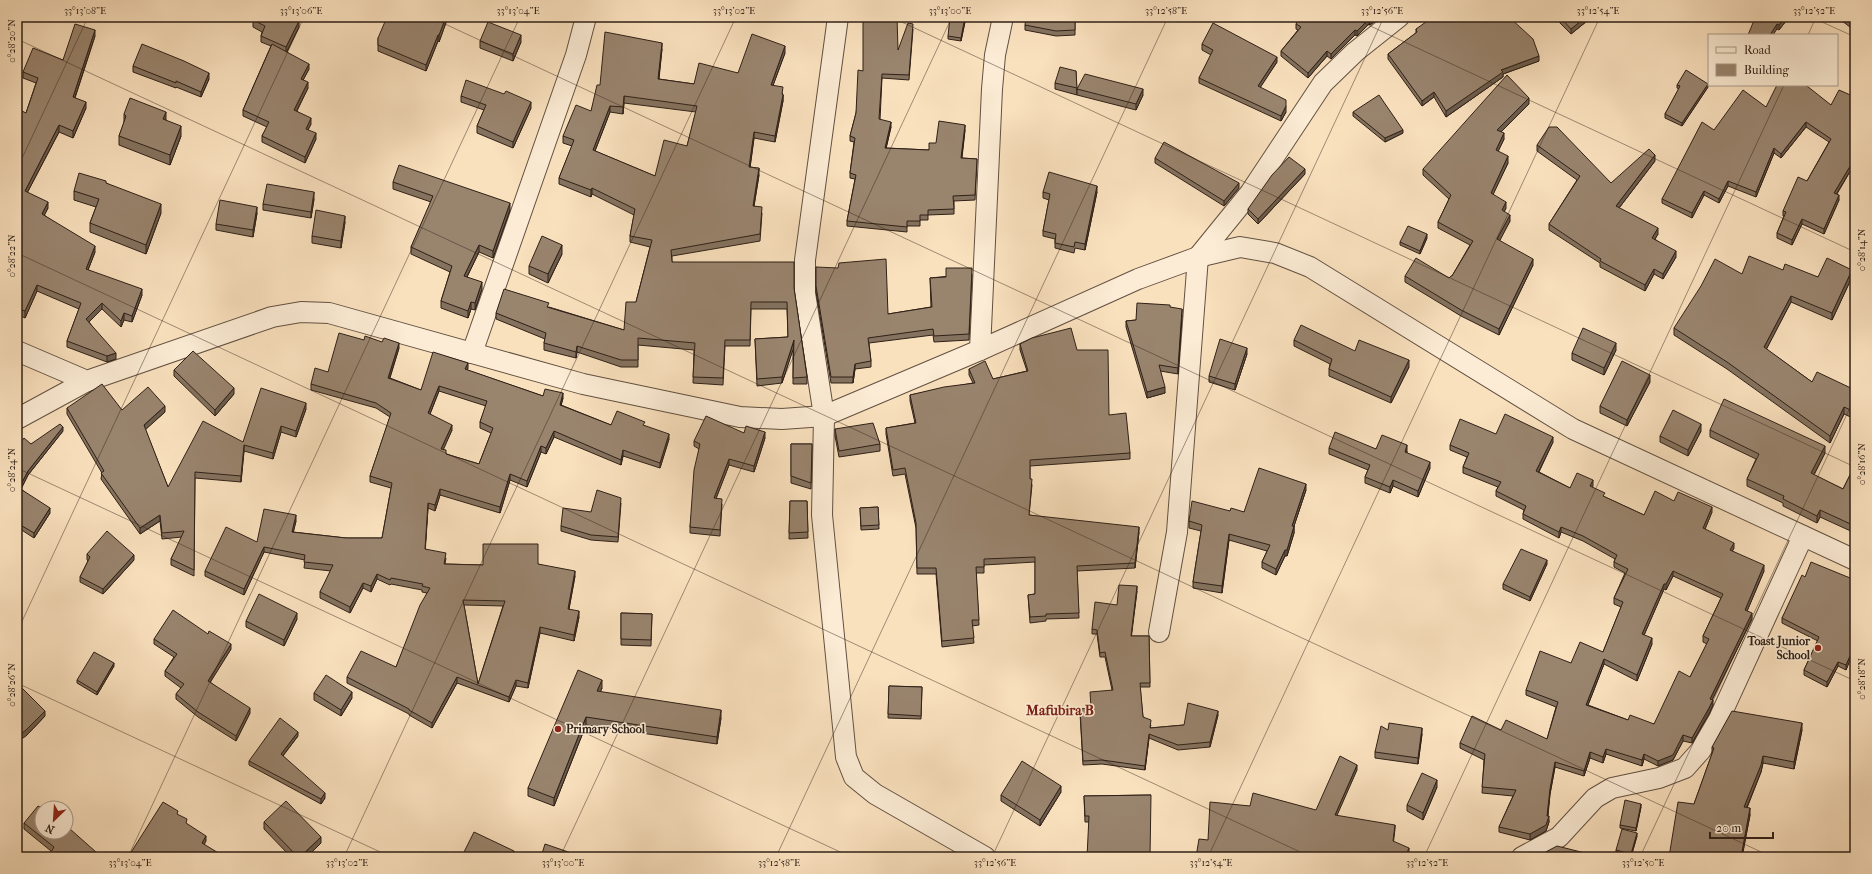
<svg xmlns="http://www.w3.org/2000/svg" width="1872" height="874" viewBox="0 0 1872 874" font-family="'IM FELL French Canon',serif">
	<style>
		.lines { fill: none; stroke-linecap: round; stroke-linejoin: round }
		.street-casing { stroke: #625041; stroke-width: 22 }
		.street { stroke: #fcecd5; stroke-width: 20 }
		.wall { fill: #84725f; stroke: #2f2017; fill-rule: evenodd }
		.shaded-wall { fill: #6b5c4d; stroke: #2f2017 }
		.building { fill: #99846e; stroke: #2f2017; fill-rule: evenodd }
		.ticks { fill: none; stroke: #2f2017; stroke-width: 1; stroke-opacity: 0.45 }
		.poi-dot { fill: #8f2418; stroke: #fcecd5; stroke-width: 1.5 }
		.labels { text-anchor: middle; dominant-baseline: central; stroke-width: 3; stroke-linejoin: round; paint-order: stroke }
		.poi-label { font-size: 12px; font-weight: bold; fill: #2f2017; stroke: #fcecd5; text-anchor: end }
		.quarter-label { font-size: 14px; font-weight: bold; fill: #7a1f14; stroke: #fcecd5 }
		.neatline { fill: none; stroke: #2f2017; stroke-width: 1.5 }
		.ticks-label { font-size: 10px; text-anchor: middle; fill: #2f2017 }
	</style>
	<rect width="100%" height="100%" fill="#fae1be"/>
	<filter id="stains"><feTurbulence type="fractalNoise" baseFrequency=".005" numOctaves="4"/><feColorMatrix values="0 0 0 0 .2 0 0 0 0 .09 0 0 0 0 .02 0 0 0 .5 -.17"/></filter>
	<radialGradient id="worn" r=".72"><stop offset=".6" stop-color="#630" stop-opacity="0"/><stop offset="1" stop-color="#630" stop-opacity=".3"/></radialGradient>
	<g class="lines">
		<defs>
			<g id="street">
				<polyline points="838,17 805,260 805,293 824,416 822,515 846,757 854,777 875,794 985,857"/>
				<polyline points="980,350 992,89 995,55 1003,17"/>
				<polyline points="17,351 87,381 272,317 301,312 329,313 583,384 740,417 782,419 824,416 980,350 1138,279 1198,257 1240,247 1275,253 1310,267 1573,429 1855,560"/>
				<polyline points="472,353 576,55 586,17"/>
				<polyline points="17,419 87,381"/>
				<polyline points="1159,632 1177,532 1198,257 1250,193 1323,83 1355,52 1399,17"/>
				<polyline points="1522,857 1559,837 1595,798 1612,788 1659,778 1685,768 1701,750 1719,719 1803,536"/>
			</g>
		</defs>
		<!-- street casing -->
		<use href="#street" class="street-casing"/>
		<!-- street -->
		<use href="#street" class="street"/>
	</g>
	<!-- wall -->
	<g class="wall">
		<polygon points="419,17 448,17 439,42 438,41 426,71 378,51 378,38 419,18"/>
		<polygon points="966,17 961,41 948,39 948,36"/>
		<polygon points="1075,17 1075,35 1056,36 1025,30 1025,25"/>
		<polygon points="1380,17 1370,25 1369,24 1357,36 1355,35 1331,59 1327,56 1308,78 1281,56 1281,51 1298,30 1296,29 1296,24"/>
		<polygon points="1554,17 1587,17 1587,21 1571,34"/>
		<polygon points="1745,17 1789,17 1779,30 1777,29 1754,22"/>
		<polygon points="1823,17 1835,17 1831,22"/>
		<polygon points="1837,17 1855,17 1855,31"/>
		<polygon points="253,20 299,27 287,52 309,69 303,80 308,88 297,111 311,124 308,130 316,139 305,163 262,142 262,136 267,127 243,116 243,110 271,46 261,42 261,36 262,32 253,27"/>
		<polygon points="913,29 909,80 882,78 880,120 891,127 886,148 929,150 936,143 965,130 962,158 977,159 975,200 954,201 954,214 928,215 928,220 920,220 920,226 907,226 907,232 847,226 847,221 855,179 850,178 850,173 854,142 850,141 850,136 856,113 863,71 898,50"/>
		<polygon points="1416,29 1539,61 1503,74 1503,77 1446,117 1434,97 1422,106 1388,59 1388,54 1416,33"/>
		<polygon points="95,36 75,98 86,108 73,138 59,132 27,193 48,208 44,215 95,252 88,270 142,295 132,322 124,320 121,327 102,309 89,322 116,359 107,362 67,347 67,341 79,309 37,291 25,318 17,314 17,271 18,266 17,265 17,173 20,167 17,165 17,115 26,113 36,83 23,78 23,72 63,60"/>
		<polygon points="480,41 521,42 513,61 480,48"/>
		<polygon points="1202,44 1277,62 1260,87 1286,112 1281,121 1199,83 1199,78 1211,55 1202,50"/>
		<path d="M662,49L659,79L694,84L738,73L785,53L773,85L783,94V101L775,142L754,138L750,168L759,175L754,206L762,213L760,241L672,256V262L794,288L807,377V384H793V347L782,383L757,386L755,339L788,337L787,309H751L750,346H725L723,385L693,383L694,350L638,345V367H621L577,352L576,358L544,350V343L545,339L496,319V313L549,307L624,330L636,302L650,247L630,242V236L634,215L592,194L591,197L559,184V178L572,146L563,143V136L591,111L600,85ZM624,103L696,112L687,146L655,176L595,151L610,112L623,114Z"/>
		<polygon points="133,66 209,79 201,97 176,87 176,88 133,72"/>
		<polygon points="1076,71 1077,95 1055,89 1055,83"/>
		<polygon points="1677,85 1708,87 1682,126 1665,118 1665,114 1679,89 1677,88"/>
		<polygon points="1077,89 1143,95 1136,110 1077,95"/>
		<polygon points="461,96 531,108 513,148 477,133 477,126 484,110 461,102"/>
		<polygon points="1855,102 1852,107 1855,109 1855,163 1837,194 1839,200 1824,234 1802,224 1792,245 1777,238 1777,233 1784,216 1783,216 1783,211 1807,181 1829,142 1806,127 1781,158 1774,153 1756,197 1728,186 1719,203 1704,195 1692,218 1662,203 1662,199 1714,130 1766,107 1831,105"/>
		<polygon points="1529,104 1501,132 1504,139 1498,151 1508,163 1493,194 1506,208 1504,212 1510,221 1499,241 1533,265 1499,335 1461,316 1405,282 1405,276 1449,278 1452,276 1470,245 1438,228 1438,222 1449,199 1423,175 1423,169"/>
		<polygon points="1353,112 1403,133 1385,142 1353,116"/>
		<polygon points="124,114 181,136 170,165 119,145 119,136 124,123"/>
		<polygon points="1537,145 1611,183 1655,161 1619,208 1658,234 1655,239 1676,257 1663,279 1654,274 1645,291 1600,267 1600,263 1549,230 1549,224 1577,180 1537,151"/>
		<polygon points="1155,158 1239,188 1224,206 1155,163"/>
		<polygon points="1305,174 1258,224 1248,214 1248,209"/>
		<polygon points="393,182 510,210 493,258 479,252 467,277 482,289 475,310 471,309 468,318 441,308 441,301 450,272 411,254 411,247 431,202 393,189"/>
		<polygon points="106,183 161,213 146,254 90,232 90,223 96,207 74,200 74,191"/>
		<polygon points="1043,192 1097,192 1085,250 1075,248 1074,253 1055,248 1055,239 1043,236 1043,231 1049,200 1043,198"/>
		<polygon points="314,199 311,218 263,210 263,204"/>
		<polygon points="257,213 253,237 216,230 216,224"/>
		<polygon points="345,222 341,248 312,243 312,236"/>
		<polygon points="1427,238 1420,254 1400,245 1400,242"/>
		<polygon points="562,254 548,283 529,274 529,266"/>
		<polygon points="816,267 888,314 931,307 930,278 972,274 969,340 934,342 933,335 869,343 871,361 871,367 855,369 853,383 831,383 816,292"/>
		<polygon points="1783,270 1818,277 1852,277 1832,320 1791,302 1766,349 1812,382 1855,390 1855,419 1844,414 1830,443 1727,369 1674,335 1674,328 1742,274"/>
		<polygon points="1170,307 1182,315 1178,374 1160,371 1165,393 1147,398 1126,327 1126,321 1136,320"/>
		<path d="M364,340L399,348L390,378L421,390L468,368L467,370L543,396L563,398L561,405L611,425L645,426L669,439L660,468L623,456L621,465L554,437L546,454L541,452L527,487L510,480L500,513L440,495L435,511L428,508L425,549L446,558L445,564L483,565L538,564L575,576L569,609L579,617L574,641L540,633L528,688L516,686L509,702L457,683L432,728L409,715V714L347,683V677L396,667L427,593L422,592V590L391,584L390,585L377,579L371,592L363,588L350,613L320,598V592L331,571L304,568L305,560L264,552L244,595L205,576V571L296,521L293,532L346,538H382L391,488L370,482V476L390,417L376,408L311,390V384L328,372ZM439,391L486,406L480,422V428L491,433L479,464L446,454L443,449L452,430L430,414ZM464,605L503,606L478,684Z"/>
		<polygon points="1294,340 1409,367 1391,403 1329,376 1329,369 1330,364 1294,346"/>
		<polygon points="1020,344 1077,350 1109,415 1130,453 1130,459 1030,466 1030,479 1032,485 1029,515 1139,532 1135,568 1077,571 1079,618 1046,619 1046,621 1030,623 1028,595 1035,594 1035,562 984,565 984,573 976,573 979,625 972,626 974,643 942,647 936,574 917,574 916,528 905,474 893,476 886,434 886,428 915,423 910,401 910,395 973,383 969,375 969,369 993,379 1027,371 1020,350"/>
		<polygon points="1616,350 1604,375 1572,360 1572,353"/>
		<polygon points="1247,354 1235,390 1209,382 1209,376"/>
		<polygon points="174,370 234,394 215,416 174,376"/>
		<polygon points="1650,382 1627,426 1600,413 1600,406"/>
		<polygon points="67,408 165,412 145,429 168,487 243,442 306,409 296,437 281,432 273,459 244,451 241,482 195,478 194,576 171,565 171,559 182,537 162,539 160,521 140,534 101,479 102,473 67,414"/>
		<polygon points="835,429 880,444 880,451 839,457 835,436"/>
		<polygon points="1710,430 1825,453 1814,475 1843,489 1855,465 1855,533 1820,517 1817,523 1783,506 1783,503 1747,486 1747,479 1756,459 1710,437"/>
		<polygon points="63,431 28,475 21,489 50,513 34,538 17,527 17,447 31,444"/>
		<polygon points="1701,431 1688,456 1660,442 1660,436"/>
		<polygon points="744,433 765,438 754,472 729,465 716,498 722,504 720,536 690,533 690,527 699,449 694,446 694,441"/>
		<path d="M1496,434L1553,442L1539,472L1570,488L1593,486L1592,487L1605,497L1644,515L1674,501L1712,512L1705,529L1734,548L1732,551L1764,571L1747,611L1752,619L1712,700L1713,705L1709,714L1692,743L1683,741L1673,760L1658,766L1644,759L1642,766L1606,754L1603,763L1590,758L1584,776L1555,767L1550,794L1548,816L1549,822L1546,831L1530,840L1499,832V827L1513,796L1482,793L1484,760L1460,748V743L1501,730L1547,739L1556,707L1526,695V690L1571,663L1603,652L1621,607L1614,604V598L1625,573L1614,567V562L1615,559L1583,541L1561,532L1559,538L1523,519V514L1524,510L1496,496V491L1498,487L1463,473V467L1467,457L1450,450V445ZM1673,576L1721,598L1703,636V642L1707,644L1690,677L1654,724L1628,720L1588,705L1604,664L1637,681L1652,644L1644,635L1664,589L1666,590Z"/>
		<polygon points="791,444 812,444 811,489 791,483"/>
		<polygon points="1329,448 1376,449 1407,451 1407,453 1430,468 1418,497 1393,486 1390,493 1365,483 1365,477 1368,470 1329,454"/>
		<polygon points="1306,490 1294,526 1294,533 1287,556 1285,556 1276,575 1262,568 1262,562 1267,551 1229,540 1222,593 1193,588 1193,582 1201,531 1189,528 1189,521 1230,511 1244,512"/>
		<polygon points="790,501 807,501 808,538 789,539"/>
		<polygon points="621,503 618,542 591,540 561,531 561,526 591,512"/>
		<polygon points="878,507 879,529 861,530 860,508"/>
		<polygon points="87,554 134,560 103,594 80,582 80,577 88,561 87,560"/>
		<polygon points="1547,564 1530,601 1503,589 1503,584"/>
		<polygon points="1805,577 1855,580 1855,662 1854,663 1850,660 1846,670 1838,666 1827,687 1804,675 1804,670 1818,641 1782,623 1782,618"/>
		<polygon points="1137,591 1131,636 1149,636 1150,687 1140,687 1143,717 1151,725 1150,728 1184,725 1218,715 1210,747 1178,750 1149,738 1145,770 1102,764 1083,765 1080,713 1090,708 1112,690 1105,657 1100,657 1097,634 1092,634 1092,629"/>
		<polygon points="621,613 652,614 651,646 621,645"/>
		<polygon points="297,619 284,646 246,627 246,621"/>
		<polygon points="154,639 231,649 210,682 250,713 236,741 198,717 176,699 176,694 181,688 165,676 165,671 174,657 154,644"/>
		<polygon points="114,666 97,695 77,683 77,680"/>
		<polygon points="17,683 45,716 26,736 17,700"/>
		<polygon points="889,686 922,687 921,719 888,718"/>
		<polygon points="602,688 600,692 721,718 717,744 586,725 554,806 528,796 528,788"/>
		<polygon points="314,693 352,698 341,716 314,700"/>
		<polygon points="1388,730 1422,734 1418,764 1375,758 1375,752"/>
		<polygon points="1802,730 1794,769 1763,763 1761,772 1747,808 1750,815 1742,857 1669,857 1694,804 1712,754 1712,747"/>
		<polygon points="298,736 283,756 325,798 321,804 249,765 249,761"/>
		<polygon points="1437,787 1423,820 1407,811 1407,805"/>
		<polygon points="1061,792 1040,826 1001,801 1001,795"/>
		<polygon points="1151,795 1088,822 1085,822 1084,796"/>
		<polygon points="1641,807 1636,831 1620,828 1620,825"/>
		<polygon points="264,822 321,843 307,857 291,857 264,829"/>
		<polygon points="24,823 96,857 51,857 51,851 24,829"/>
		<polygon points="1637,836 1631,857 1616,853 1616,850"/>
		<polygon points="1855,840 1855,857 1852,857 1852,850"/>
		<polygon points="463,854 514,857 463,857"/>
	</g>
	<!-- shaded-wall -->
	<g class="shaded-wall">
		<polygon points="446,17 448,17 439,42 439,35"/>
		<polygon points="965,17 966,17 961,41 961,38"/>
		<polygon points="1374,17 1380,17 1370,25 1370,20"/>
		<polygon points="1585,17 1587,17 1587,21 1571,34 1571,29"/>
		<polygon points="1785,17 1789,17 1779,30 1779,25"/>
		<polygon points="1831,17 1835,17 1831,22"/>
		<polygon points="1369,19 1369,24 1357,36 1357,31"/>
		<polygon points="299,21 299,27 286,53 286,47"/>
		<polygon points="1777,24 1777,29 1773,35 1770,35"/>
		<polygon points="95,30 95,36 73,103 73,97"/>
		<polygon points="1355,30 1355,35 1331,59 1331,54"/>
		<polygon points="438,35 438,41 426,71 426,65"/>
		<polygon points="521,35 521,42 513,61 513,54"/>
		<polygon points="662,43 662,49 658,85 658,79"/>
		<polygon points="785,46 785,53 771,91 771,85"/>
		<polygon points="1327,51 1327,56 1308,78 1308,73"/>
		<polygon points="1539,56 1539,61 1503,74 1503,77 1446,117 1446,111 1501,70"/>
		<polygon points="1277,57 1277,62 1258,91 1258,86"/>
		<polygon points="309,64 309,69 301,84 301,79"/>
		<polygon points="209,73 209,79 201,97 201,92"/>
		<polygon points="308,82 308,88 294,116 294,110"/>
		<polygon points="1708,84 1708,87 1682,126 1682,123"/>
		<polygon points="1143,89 1143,95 1136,110 1136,104"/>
		<polygon points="1434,92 1434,97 1422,106 1422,101"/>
		<polygon points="783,95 783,101 775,142 775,136"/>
		<polygon points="624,96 624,103 623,114 623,107"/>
		<polygon points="1855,97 1855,102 1850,111 1850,106"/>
		<polygon points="1529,98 1529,104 1497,136 1497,130"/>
		<polygon points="86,102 86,108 73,138 73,131"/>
		<polygon points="531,102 531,108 513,148 513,142"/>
		<polygon points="610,106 610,112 593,156 593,150"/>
		<polygon points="1286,106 1286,112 1281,121 1281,116"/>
		<polygon points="166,112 166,121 163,119"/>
		<polygon points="311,118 311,124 306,134 306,129"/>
		<polygon points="891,122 891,127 885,153 885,148"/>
		<polygon points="1806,122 1806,127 1781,158 1781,154"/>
		<polygon points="59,125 59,132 25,197 25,191"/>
		<polygon points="965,125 965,130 961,163 961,158"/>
		<polygon points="181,126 181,136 170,165 170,155"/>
		<polygon points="1403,130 1403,133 1385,142 1385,138"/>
		<polygon points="754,132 754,138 749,174 749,167"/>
		<polygon points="316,133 316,139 305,163 305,157"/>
		<polygon points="1504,133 1504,139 1496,156 1496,150"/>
		<polygon points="1774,148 1774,153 1756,197 1756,192"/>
		<polygon points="1655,155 1655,161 1616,212 1616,206"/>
		<polygon points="1508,156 1508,163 1491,199 1491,193"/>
		<polygon points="1855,158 1855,163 1834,198 1834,193"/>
		<polygon points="759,168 759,175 753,212 753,206"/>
		<polygon points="1305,169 1305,174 1258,224 1258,219"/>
		<polygon points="1728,181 1728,186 1719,203 1719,199"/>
		<polygon points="1239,183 1239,188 1224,206 1224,201"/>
		<polygon points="1097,186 1097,192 1085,250 1085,244"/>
		<polygon points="592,188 592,194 591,197 591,190"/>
		<polygon points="1704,191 1704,195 1692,218 1692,213"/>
		<polygon points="314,192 314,199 311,218 311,212"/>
		<polygon points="1839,195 1839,200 1824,234 1824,229"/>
		<polygon points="48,202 48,208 42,220 42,214"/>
		<polygon points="1506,202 1506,208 1502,216 1502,210"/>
		<polygon points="510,203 510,210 493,258 493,251"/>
		<polygon points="161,204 161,213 146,254 146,245"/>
		<polygon points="257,207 257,213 253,237 253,230"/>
		<polygon points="1510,215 1510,221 1497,246 1497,239"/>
		<polygon points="345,216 345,222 341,248 341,241"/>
		<polygon points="1802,219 1802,224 1792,245 1792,240"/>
		<polygon points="1658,228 1658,234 1652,244 1652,238"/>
		<polygon points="1427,234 1427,238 1420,254 1420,251"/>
		<polygon points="479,245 479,252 464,283 464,276"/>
		<polygon points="562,245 562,254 548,283 548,274"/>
		<polygon points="95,246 95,252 86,275 86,269"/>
		<polygon points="1676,251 1676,257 1663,279 1663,274"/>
		<polygon points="1533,259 1533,265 1499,335 1499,329"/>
		<polygon points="1654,269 1654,274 1645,291 1645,285"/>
		<polygon points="1852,270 1852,277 1832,320 1832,313"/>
		<polygon points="482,282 482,289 475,310 475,303"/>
		<polygon points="37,285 37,291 25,318 25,311"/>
		<polygon points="142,289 142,295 132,322 132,316"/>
		<polygon points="1791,296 1791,302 1764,354 1764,347"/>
		<polygon points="471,302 471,309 468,318 468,311"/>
		<polygon points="102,303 102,309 86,325 86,319"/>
		<polygon points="1182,309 1182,315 1178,374 1178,368"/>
		<polygon points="124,313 124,320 121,327 121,321"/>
		<polygon points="794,340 794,347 782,383 782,377"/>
		<polygon points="399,343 399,348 388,383 388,378"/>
		<polygon points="1616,343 1616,350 1604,375 1604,368"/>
		<polygon points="577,346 577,352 576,358 576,352"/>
		<polygon points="1247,348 1247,354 1235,390 1235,384"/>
		<polygon points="116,353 116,359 107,362 107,356"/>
		<polygon points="1409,360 1409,367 1391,403 1391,397"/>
		<polygon points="468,363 468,368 465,375 465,369"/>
		<polygon points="855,364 855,369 853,383 853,377"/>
		<polygon points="1650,375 1650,382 1627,426 1627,420"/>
		<polygon points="439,386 439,391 428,419 428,413"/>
		<polygon points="1165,387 1165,393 1147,398 1147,392"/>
		<polygon points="234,388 234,394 215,416 215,410"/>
		<polygon points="563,393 563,398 560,410 560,405"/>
		<polygon points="306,403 306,409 296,437 296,431"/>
		<polygon points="165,406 165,412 144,431 144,425"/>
		<polygon points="1844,407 1844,414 1830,443 1830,436"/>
		<polygon points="1701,424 1701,431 1688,456 1688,450"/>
		<polygon points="452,425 452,430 441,455 441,449"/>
		<polygon points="281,426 281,432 273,459 273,453"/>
		<polygon points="63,427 63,431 28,475 19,493 19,488 28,471"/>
		<polygon points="554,431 554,437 546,454 546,448"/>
		<polygon points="765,432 765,438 754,472 754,466"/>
		<polygon points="669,434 669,439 660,468 660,463"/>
		<polygon points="1553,437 1553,442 1536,477 1536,471"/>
		<polygon points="244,445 244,451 241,482 241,476"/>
		<polygon points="1407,445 1407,451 1405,458 1405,452"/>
		<polygon points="541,446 541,452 527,487 527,481"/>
		<polygon points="1825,446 1825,453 1811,480 1811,473"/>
		<polygon points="623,450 623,456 621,465 621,460"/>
		<polygon points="729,459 729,465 714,504 714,498"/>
		<polygon points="1430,462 1430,468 1418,497 1418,491"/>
		<polygon points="510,474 510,480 500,513 500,507"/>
		<polygon points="1393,480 1393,486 1390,493 1390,487"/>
		<polygon points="1593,480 1593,486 1590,492 1590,486"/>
		<polygon points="1306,484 1306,490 1292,532 1292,526"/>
		<polygon points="440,489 440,495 435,511 435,505"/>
		<polygon points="428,503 428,508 425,555 425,549"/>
		<polygon points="1712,507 1712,512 1703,534 1703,528"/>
		<polygon points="50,508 50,513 34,538 34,533"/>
		<polygon points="1820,510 1820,517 1817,523 1817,516"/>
		<polygon points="160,515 160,521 140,534 140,528"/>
		<polygon points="296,515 296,521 292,538 292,532"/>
		<polygon points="1294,526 1294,533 1287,556 1287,550"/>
		<polygon points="1139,527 1139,532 1135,568 1135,563"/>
		<polygon points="1561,527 1561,532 1559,538 1559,532"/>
		<polygon points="1229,534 1229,540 1222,593 1222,586"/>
		<polygon points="1734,543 1734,548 1730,556 1730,550"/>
		<polygon points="264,547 264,552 244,595 244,589"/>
		<polygon points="1285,550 1285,556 1276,575 1276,569"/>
		<polygon points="134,555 134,560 103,594 103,589"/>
		<polygon points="1547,560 1547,564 1530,601 1530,597"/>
		<polygon points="1764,565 1764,571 1745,616 1745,610"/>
		<polygon points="575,571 575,576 568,614 568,609"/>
		<polygon points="1673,571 1673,576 1666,590 1666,584"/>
		<polygon points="377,574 377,579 371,592 371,586"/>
		<polygon points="363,583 363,588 350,613 350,607"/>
		<polygon points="1664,584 1664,589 1642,640 1642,634"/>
		<polygon points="1137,586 1137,591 1131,640 1131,636"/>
		<polygon points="579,611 579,617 574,641 574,635"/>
		<polygon points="297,613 297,619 284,646 284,640"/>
		<polygon points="1752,613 1752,619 1710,704 1710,699"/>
		<polygon points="540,627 540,633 528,688 528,683"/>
		<polygon points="1652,638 1652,644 1637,681 1637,675"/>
		<polygon points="231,644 231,649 208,686 208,681"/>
		<polygon points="1850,656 1850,660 1846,670 1846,665"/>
		<polygon points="1604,659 1604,664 1586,710 1586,705"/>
		<polygon points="1838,662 1838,666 1827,687 1827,682"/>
		<polygon points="114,663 114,666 97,695 97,692"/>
		<polygon points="457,677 457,683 432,728 432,723"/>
		<polygon points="516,680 516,686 509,702 509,697"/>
		<polygon points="602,680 602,688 597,699 597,691"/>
		<polygon points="352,692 352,698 341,716 341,710"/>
		<polygon points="1713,700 1713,705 1709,714 1692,743 1692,738"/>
		<polygon points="250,708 250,713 236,741 236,736"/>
		<polygon points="721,710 721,718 717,744 717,737"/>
		<polygon points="45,711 45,716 26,736 17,742 17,737"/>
		<polygon points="1218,711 1218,715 1210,747 1210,742"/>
		<polygon points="586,717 586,725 554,806 554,798"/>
		<polygon points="1802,723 1802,730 1794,769 1794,762"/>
		<polygon points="1422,728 1422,734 1418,764 1418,758"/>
		<polygon points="298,732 298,736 281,758 281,754"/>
		<polygon points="1149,734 1149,738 1145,770 1145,766"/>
		<polygon points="1683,735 1683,741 1673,760 1658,766 1658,761"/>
		<polygon points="1606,749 1606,754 1603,763 1603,757"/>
		<polygon points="1590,752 1590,758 1584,776 1584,771"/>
		<polygon points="1644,754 1644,759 1642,766 1642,760"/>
		<polygon points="1763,756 1763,763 1761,772 1744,814 1744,807"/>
		<polygon points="1555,762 1555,767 1550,794 1547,821 1550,789"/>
		<polygon points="1357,765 1357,770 1335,820 1335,815"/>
		<polygon points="1437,780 1437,787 1423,820 1423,813"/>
		<polygon points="1061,786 1061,792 1040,826 1040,820"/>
		<polygon points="325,793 325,798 321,804 321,799"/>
		<polygon points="1641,804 1641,807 1636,831 1636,828"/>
		<polygon points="1750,808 1750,815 1742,857 1741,857"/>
		<polygon points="1549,816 1549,822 1546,831 1530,840 1530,834"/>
		<polygon points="1395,825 1395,829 1393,846 1393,841"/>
		<polygon points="1637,833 1637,836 1631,857 1631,854"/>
		<polygon points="206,836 206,841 202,849 202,843"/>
		<polygon points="321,837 321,843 307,857 300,857"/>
		<polygon points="1409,848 1409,853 1407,857 1405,857"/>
		<polygon points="514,851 514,857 512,857"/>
		<polygon points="96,852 96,857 91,857"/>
	</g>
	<!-- building -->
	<g class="building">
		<polygon points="255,17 291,17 299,21 286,47 261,36 265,26 253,20"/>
		<polygon points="387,17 417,17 419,18 419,17 446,17 439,35 438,35 426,65 378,45 378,38"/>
		<polygon points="863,17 897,17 898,50 908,23 913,24 909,75 882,74 879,119 891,122 885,148 929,150 929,143 936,143 939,121 965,125 961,158 977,159 975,195 953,196 954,209 928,210 928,215 920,215 920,221 907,221 907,227 847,221 856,175 850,173 855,138 850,136 856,113 858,70 863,71"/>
		<polygon points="950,17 965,17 961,38 948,36"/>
		<polygon points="1026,17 1075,17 1075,30 1056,31 1025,25"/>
		<polygon points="1300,17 1374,17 1370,20 1369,19 1357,31 1355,30 1331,54 1327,51 1308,73 1281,51 1301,27 1296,24"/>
		<polygon points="1433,17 1509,17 1533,39 1539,56 1501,70 1503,72 1446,111 1434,92 1422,101 1388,54 1417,32 1416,29"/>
		<polygon points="1560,17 1586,17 1571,29"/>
		<polygon points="1753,17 1785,17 1779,25 1777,24 1770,35 1748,35 1755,18"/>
		<polygon points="1844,17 1855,17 1855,26"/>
		<polygon points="488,22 521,35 513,54 480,41"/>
		<polygon points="1213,23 1277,57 1258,86 1286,100 1286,106 1281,116 1199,78 1213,50 1202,44"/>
		<polygon points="75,24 95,30 73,97 86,102 73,131 59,125 25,191 48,202 42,214 95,246 86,269 142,289 132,316 124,313 121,321 102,303 86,319 116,353 107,356 67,341 81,303 37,285 25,311 17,308 17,271 20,260 17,259 17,173 22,162 17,159 17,115 20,110 26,113 38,78 23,72 33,48 63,60"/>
		<path d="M605,32L662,43L658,79L694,84L699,63L738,73L752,34L785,46L771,85L783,87L782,94L783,95L775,136L754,132L749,167L759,168L753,206L762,207L760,234L671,250L672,262H794V288L807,377L793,378L794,340L782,377L757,379L755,339L788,337L787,302H751L750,340H725L723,378L693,377L695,343L638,338V360H621L577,346L576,352L544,343L546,333L496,313L504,289L549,303L547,307L624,330L626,302H636L652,240L630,236L635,209L592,188L591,190L559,178L574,140L563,136L576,105L591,111L597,85H600ZM624,96L697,106L687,146L664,140L655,176L593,150L610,106L623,107Z"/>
		<polygon points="142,44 184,61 209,73 201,92 176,81 176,83 133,66"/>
		<polygon points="272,44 309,64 301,79 308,82 294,110 311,118 306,129 316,133 305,157 262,136 269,122 243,110"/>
		<polygon points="1060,67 1076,71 1077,88 1055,83"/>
		<polygon points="1686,70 1708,84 1682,123 1665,114 1680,86 1677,85"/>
		<polygon points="1085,74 1143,89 1136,104 1077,89"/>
		<polygon points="1507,75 1529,98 1497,130 1504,133 1496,150 1508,156 1491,193 1506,202 1502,210 1510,215 1497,239 1533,259 1499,329 1461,310 1405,276 1416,258 1449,278 1451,276 1452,276 1473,241 1438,222 1451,195 1423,169"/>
		<polygon points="466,80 504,94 506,91 531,102 513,142 477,126 486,105 461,96"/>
		<polygon points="1777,85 1805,85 1807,86 1831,105 1839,90 1855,97 1850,106 1855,109 1855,158 1834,193 1839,195 1824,229 1802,219 1792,240 1777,233 1786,212 1783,211 1798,177 1807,181 1831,139 1806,122 1781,154 1774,148 1756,192 1728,181 1719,199 1704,191 1692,213 1662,199 1702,122 1714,130 1743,90 1766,107"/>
		<polygon points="1379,95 1403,130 1385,138 1353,112"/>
		<polygon points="130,98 166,112 163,119 181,126 170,155 119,136 126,116 124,114"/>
		<polygon points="1549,127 1557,127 1611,183 1649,149 1655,155 1616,206 1658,228 1652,238 1676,251 1663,274 1654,269 1645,285 1600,261 1601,259 1549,224 1580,176 1537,145"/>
		<polygon points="1164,142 1239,183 1224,201 1155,158"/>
		<polygon points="1289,157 1305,169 1258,219 1248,209 1272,175"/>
		<polygon points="399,165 510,203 493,251 479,245 464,276 482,282 475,303 471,302 468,311 441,301 452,266 411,247 433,196 393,182"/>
		<polygon points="1049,172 1097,186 1085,244 1075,242 1074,247 1055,243 1056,234 1043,231 1050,194 1043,192"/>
		<polygon points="79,173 106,181 106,183 161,204 146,245 90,223 99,199 74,191"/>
		<polygon points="267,184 314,192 311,212 263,204"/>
		<polygon points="220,200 257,207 253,230 216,224"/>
		<polygon points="316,210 345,216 341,241 312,236"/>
		<polygon points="1408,226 1427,234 1420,251 1400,242"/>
		<polygon points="542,236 562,245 548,274 529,266"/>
		<polygon points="1749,256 1783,270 1785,264 1818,277 1827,258 1852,270 1832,313 1791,296 1764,347 1812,382 1817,372 1855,390 1855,412 1844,407 1830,436 1727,362 1674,328 1701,286 1715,259 1742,274"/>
		<polygon points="886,259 888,314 932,307 930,278 946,277 946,268 972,268 969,334 934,336 933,329 868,338 871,361 855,364 853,377 831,377 816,286 816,267 838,268 839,263"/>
		<polygon points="1137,303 1170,305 1170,307 1182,309 1178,368 1159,365 1165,387 1147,392 1126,321 1136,320"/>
		<polygon points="1301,325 1355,351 1359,340 1409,360 1391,397 1329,369 1332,359 1294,340"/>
		<polygon points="1071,328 1077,350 1108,350 1109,415 1126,413 1130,453 1030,460 1030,479 1032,479 1029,515 1139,527 1135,563 1077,566 1079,613 1046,614 1046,616 1030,617 1028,595 1035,594 1035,557 984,559 984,567 976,567 979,620 972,620 974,638 942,641 936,568 917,568 916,523 905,468 893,470 886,428 916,423 910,395 944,387 975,383 969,369 985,361 993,379 1028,371 1020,344 1032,338"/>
		<polygon points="1583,328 1616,343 1604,368 1572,353"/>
		<path d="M339,333L364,340L365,336L382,342L384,338L399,343L388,378L421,390L433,352L468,363L465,369L543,396L545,389L563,393L560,405L611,425L617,411L645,422L643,425L669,434L660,463L623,450L621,460L554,431L546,448L541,446L527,481L510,474L500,507L440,489L435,505L428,503L425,549L446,553L444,564L483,565V544H538V564L575,571L568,609L579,611L574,635L540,627L528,683L516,680L509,697L457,677L432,723L409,710V709L347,677L361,651L396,667L420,605L430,588L422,586L423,584L391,578L390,580L377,574L371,586L363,583L350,607L320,592L333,565L304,562L305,555L264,547L244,589L205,571L226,527L257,542L264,509L296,515L292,532L346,538H382L392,483L370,476L391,413L376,403L311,384L315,368L328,372ZM439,386L487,401L480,422L493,428L479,464L446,454V450L441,449L452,425L428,413ZM463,600L505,601L478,684Z"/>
		<polygon points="1220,339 1247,348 1235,384 1209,376"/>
		<polygon points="193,351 234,388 215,410 174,370"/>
		<polygon points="1622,361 1650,375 1627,420 1600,406"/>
		<polygon points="102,384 122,410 148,387 165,406 144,425 168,487 203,421 243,442 261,388 306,403 296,431 281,426 273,453 244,445 241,476 195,472 194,570 171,559 184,531 162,533 160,515 140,528 101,473 104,471 67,408"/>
		<polygon points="1724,399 1825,446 1811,473 1843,489 1855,465 1855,526 1820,510 1817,516 1783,499 1784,496 1747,479 1759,454 1710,430"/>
		<polygon points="1673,410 1701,424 1688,450 1660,436"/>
		<path d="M1505,414L1553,437L1536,471L1570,488L1577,473L1593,480L1590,486L1605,493L1603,496L1644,515L1655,491L1674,501L1678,492L1712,507L1703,528L1734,543L1730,550L1764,565L1745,610L1752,613L1710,699L1713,700L1709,708L1692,738L1683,735L1673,755L1658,761L1644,754L1642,760L1606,749L1603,757L1590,752L1584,771L1555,762L1550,789L1547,816H1549L1546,825L1530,834L1499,827L1516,790L1482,787L1485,754L1460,743L1472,716L1501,730L1506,720L1547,739L1558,702L1526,690L1540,651L1571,663L1580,642L1603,652L1623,602L1614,598L1628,569L1614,562L1617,555L1583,536L1561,527L1559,532L1523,514L1526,506L1496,491L1501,482L1463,467L1469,453L1450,445L1460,419L1496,434ZM1673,571L1723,594L1703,636L1709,639L1690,677L1679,671L1654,724L1630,715L1628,720L1586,705L1604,659L1637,675L1652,638L1642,634L1664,584H1666Z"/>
		<polygon points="706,416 744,433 746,426 765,432 754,466 729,459 714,498 722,499 720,530 690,527 694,470 700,444 694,441"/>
		<polygon points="873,423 880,444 839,451 835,429"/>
		<polygon points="60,424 63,427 28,471 19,488 50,508 34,533 17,523 17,447 24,438 31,444"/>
		<polygon points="1335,432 1376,449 1382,435 1407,445 1405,452 1430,462 1418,491 1393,480 1390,487 1365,477 1370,465 1329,448"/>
		<polygon points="791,444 812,444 811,483 791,476"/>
		<polygon points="1259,468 1306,484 1292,526 1294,526 1287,550 1285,550 1276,569 1262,562 1270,545 1229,534 1222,586 1193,582 1202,525 1189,521 1192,501 1230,511 1231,508 1244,512"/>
		<polygon points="597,490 621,498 618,537 591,535 561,526 563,508 591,512"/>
		<polygon points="790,501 807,501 808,532 789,533"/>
		<polygon points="878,507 879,525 861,526 860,508"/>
		<polygon points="107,531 134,555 103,589 80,577 90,557 87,554"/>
		<polygon points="1521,549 1547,560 1530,597 1503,584"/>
		<polygon points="1811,562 1855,580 1855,657 1854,658 1850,656 1846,665 1838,662 1827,682 1804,670 1819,637 1782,618 1802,575 1805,577"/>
		<polygon points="1119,585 1137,586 1131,636 1149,636 1150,683 1140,683 1143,717 1151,720 1150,728 1184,725 1188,703 1218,711 1210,742 1178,745 1149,734 1145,766 1102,760 1083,761 1080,709 1091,708 1090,692 1113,690 1105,652 1100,653 1097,630 1092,629 1095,602 1117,605"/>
		<polygon points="259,594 297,613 284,640 246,621"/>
		<polygon points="173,610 208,634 209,631 231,644 208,681 250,708 236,736 198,712 176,694 184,684 165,671 177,654 154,639"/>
		<polygon points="621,613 652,614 651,640 621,639"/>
		<polygon points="94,652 114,663 97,692 77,680"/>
		<polygon points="578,670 602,680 597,691 721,710 717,737 586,717 554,798 528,788"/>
		<polygon points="326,675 352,692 341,710 314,693"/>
		<polygon points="17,683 45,711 26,730 17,737 17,701 22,697 17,695"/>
		<polygon points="889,686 922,687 921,716 888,714"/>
		<polygon points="1732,711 1802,723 1794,762 1763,756 1761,765 1744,807 1750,808 1741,857 1669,857 1678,802 1694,804 1714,748 1712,747"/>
		<polygon points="280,718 298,732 281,754 325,793 321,799 249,761"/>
		<polygon points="1389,723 1422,728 1418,758 1375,752 1381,726 1388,730"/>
		<polygon points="1340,756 1357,765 1335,815 1395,825 1393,841 1409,848 1405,857 1196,857 1199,839 1208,840 1210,802 1250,806 1253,793 1316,810"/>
		<polygon points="1022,761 1061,786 1040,820 1001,795"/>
		<polygon points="1422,773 1437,780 1423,813 1407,805"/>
		<polygon points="1151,795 1150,857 1087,857 1089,816 1085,816 1084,796"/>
		<polygon points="1625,800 1641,804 1636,828 1620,825"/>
		<polygon points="286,801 321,837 300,857 298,857 264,822"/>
		<polygon points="163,802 178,811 177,814 187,819 186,823 206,836 202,843 225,857 128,857"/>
		<polygon points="38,806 42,808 42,832 66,832 66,828 69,830 70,829 96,852 91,857 56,857 51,852 54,847 24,823"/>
		<polygon points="1622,829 1637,833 1631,854 1616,850"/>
		<polygon points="474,832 514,851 512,857 469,857 463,854"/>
		<polygon points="1855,840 1855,852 1852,850"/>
		<polygon points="545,844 583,857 541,857"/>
		<polygon points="1557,846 1601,857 1540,857 1540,855"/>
		<polygon points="1179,854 1180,857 1165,857 1166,855"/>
	</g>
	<!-- ticks -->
	<path class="ticks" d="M430,17L1855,681M891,17L1855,467M1351,17L1855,252M1811,17L1855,37M1808,35L1816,17M17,39L1772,857M17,169L88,17M17,253L1311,857M17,468L851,857M17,632L304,17M17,683L391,857M128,857L520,17M344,857L736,17M560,857L952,17M776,857L1168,17M992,857L1384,17M1208,857L1600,17M1424,857L1784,85M1640,857L1855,397"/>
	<!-- markers -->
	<g class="poi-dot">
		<circle cx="1818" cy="648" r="4"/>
		<circle cx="558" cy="729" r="4"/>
	</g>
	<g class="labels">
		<!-- poi labels -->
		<g class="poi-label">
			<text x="1810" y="641">Toast Junior<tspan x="1810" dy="14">School</tspan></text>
			<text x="566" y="729" text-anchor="start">Primary School</text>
		</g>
		<!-- quarter labels -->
		<g class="quarter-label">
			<text x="1060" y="710">Mafubira B</text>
		</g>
	</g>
	<!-- margin -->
	<rect width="1872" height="874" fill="none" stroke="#fae1be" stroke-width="44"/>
	<!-- legend -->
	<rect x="1708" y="34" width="130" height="52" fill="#fcecd5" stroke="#aa9a89"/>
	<rect x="1716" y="47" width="20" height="6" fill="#fcecd5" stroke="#aa9a89"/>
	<text x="1744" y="54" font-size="12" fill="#2f2017">Road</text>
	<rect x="1716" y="64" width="20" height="12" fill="#99846e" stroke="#aa9a89"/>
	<text x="1744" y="74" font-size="12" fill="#2f2017">Building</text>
	<!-- north arrow -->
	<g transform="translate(54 820) rotate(205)"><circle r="19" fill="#fcecd5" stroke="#aa9a89"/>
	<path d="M0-3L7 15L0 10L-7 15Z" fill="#8f2418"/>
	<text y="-6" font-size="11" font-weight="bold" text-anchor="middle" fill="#2f2017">N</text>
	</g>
	<!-- scale -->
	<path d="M1710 832v6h63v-6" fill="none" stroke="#2f2017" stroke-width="2"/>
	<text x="1716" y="832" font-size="12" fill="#2f2017" stroke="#fcecd5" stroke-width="3" paint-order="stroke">20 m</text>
	<rect x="22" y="22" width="1828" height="830" class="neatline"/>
	<g class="ticks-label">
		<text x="85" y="14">33°13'08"E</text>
		<text x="301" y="14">33°13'06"E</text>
		<text x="518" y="14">33°13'04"E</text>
		<text x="734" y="14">33°13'02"E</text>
		<text x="950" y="14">33°13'00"E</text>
		<text x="1166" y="14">33°12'58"E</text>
		<text x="1382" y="14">33°12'56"E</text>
		<text x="1598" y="14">33°12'54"E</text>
		<text x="1814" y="14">33°12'52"E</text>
		<text transform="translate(11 41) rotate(-90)" y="4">0°28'20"N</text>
		<text transform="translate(1861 250) rotate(-90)" y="4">0°28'14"N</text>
		<text transform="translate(11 256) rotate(-90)" y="4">0°28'22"N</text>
		<text transform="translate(1861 464) rotate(-90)" y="4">0°28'16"N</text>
		<text transform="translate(11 470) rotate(-90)" y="4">0°28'24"N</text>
		<text transform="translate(1861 679) rotate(-90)" y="4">0°28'18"N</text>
		<text transform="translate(11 685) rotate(-90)" y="4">0°28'26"N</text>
		<text x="130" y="866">33°13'04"E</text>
		<text x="347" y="866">33°13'02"E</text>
		<text x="563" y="866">33°13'00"E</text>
		<text x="779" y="866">33°12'58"E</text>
		<text x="995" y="866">33°12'56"E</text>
		<text x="1211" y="866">33°12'54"E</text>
		<text x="1427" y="866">33°12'52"E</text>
		<text x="1643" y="866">33°12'50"E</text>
	</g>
	<rect width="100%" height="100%" filter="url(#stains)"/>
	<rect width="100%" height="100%" fill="url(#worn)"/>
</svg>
